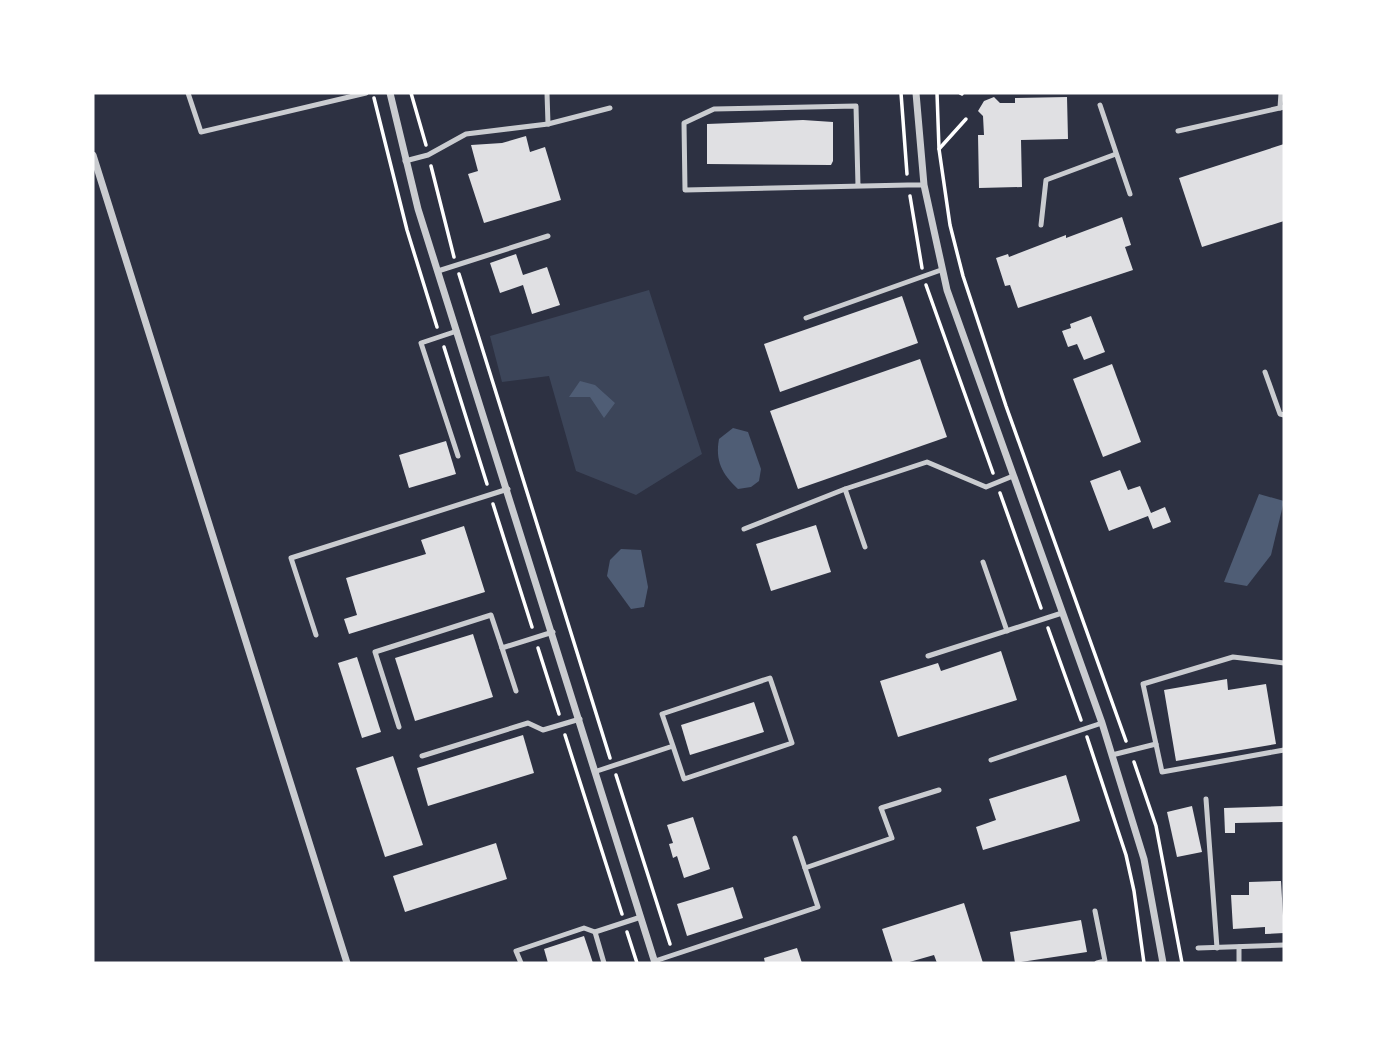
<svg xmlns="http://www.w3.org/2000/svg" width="1377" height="1056" viewBox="0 0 1377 1056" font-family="'Space Grotesk',sans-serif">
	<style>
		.green { fill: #3c4559 }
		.water { fill: #4f5d75 }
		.building { fill: #e0e0e3 }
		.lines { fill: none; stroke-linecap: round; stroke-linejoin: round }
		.path { stroke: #fff; stroke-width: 3.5 }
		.service { stroke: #caccd0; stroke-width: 5 }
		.minor { stroke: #caccd0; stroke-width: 7 }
	</style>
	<rect width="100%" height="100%" fill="#2d3142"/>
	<!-- green -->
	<polygon class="green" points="649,290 702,454 636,495 576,471 549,376 502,382 490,336"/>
	<!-- water -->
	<g class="water">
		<polygon points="580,381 595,385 615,403 604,418 590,397 569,397"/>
		<path d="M733,428L748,432L761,469L759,481L751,487L738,489C722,474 715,461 719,439Z"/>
		<polygon points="1259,494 1284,501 1271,555 1247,586 1224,582"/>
		<polygon points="621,549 641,550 648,587 644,607 631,609 607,576 610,560"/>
	</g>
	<!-- building -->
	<g class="building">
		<polygon points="994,97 1000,103 1015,103 1015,98 1067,97 1068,139 1021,140 1022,187 979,188 978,135 984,135 983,116 978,111 984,101"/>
		<polygon points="803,120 833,122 833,161 831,165 707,164 707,124"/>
		<polygon points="526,136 530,152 545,147 561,200 484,223 468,174 478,171 471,145 502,143"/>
		<polygon points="1284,144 1284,221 1202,247 1179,178"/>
		<polygon points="1122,217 1131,245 1125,247 1133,270 1018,308 1010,285 1005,286 996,258 1008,254 1009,257 1066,235 1066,238"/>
		<polygon points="516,254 523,275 547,267 560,305 532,314 523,285 500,293 490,263"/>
		<polygon points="902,296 918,343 780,392 764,344"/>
		<polygon points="1091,316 1105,352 1084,360 1077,344 1068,347 1062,331 1071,328 1070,324"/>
		<polygon points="920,359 947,437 798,489 770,411"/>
		<polygon points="1112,364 1141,442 1103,457 1073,379"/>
		<polygon points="446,441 456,474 409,488 399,455"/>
		<polygon points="1120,470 1128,490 1140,486 1151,513 1165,507 1171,522 1153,529 1148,516 1109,531 1090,481"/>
		<polygon points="816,525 831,572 771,591 756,544"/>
		<polygon points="464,526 485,592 349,634 344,619 357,615 346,578 426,554 421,540"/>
		<polygon points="473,634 493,697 415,721 395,658"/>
		<polygon points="1001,651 1017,700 898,737 880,681 938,663 941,671"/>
		<polygon points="357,657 381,732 362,738 338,663"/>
		<polygon points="1227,679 1228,690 1266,684 1276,744 1176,761 1164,690"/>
		<polygon points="754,702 764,732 690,755 681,725"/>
		<polygon points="523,735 534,773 428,806 417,768"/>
		<polygon points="393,756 423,845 385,857 356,768"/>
		<polygon points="1066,775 1080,821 983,850 976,827 996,820 989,799"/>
		<polygon points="1192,806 1202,852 1177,857 1167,812"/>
		<polygon points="1284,806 1284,822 1235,823 1235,833 1225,833 1224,808"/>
		<polygon points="693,817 710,869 684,878 677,856 673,858 669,844 673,843 667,825"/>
		<polygon points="496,843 507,879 405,912 393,876"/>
		<polygon points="1281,881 1284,933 1265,934 1265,927 1233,929 1231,895 1249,895 1249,882"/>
		<polygon points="733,887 743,918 687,936 677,904"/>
		<polygon points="964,903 983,963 937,963 934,955 906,963 893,963 882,929"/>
		<polygon points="1081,920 1087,952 1015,963 1010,932"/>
		<polygon points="584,936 593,963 548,963 544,949"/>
		<polygon points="797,948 802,963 765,963 764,958"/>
	</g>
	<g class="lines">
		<!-- path -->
		<g class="path">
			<polyline points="411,93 426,145"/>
			<polyline points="901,93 907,174"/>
			<polyline points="937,93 939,149 950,225 963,276 1006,406 1126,741"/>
			<polyline points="960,93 962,94"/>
			<polyline points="374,98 407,230 437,327"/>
			<polyline points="939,149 966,119"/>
			<polyline points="431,166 454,257"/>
			<polyline points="910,196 922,268"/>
			<polyline points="459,274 610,758"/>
			<polyline points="926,285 993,473"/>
			<polyline points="444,347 487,484"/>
			<polyline points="1000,493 1041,608"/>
			<polyline points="493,504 532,627"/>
			<polyline points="1048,628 1081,720"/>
			<polyline points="538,648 559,714"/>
			<polyline points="565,735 622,914"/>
			<polyline points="1087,737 1126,855 1134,891 1144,963"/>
			<polyline points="1134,762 1156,826 1182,963"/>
			<polyline points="616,775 670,944"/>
			<polyline points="627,932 637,963"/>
		</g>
		<!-- service -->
		<g class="service">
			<polyline points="188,93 201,132 366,93"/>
			<polyline points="547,93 548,124"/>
			<polyline points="1100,105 1130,194"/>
			<polyline points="1280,108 1281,93"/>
			<polyline points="1178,131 1284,107"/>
			<polyline points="405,161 428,155 466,134 548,124 610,108"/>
			<polyline points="858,186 856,106 714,109 684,123 685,190 908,185 924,185"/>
			<polyline points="1041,225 1046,180 1116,154"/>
			<polyline points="438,271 548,236"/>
			<polyline points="806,318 941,270"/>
			<polyline points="457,331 421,343 458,456"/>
			<polyline points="1265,372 1280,414 1284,415"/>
			<polyline points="744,529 845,489"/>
			<polyline points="865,547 845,489 927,462 986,487 1013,476"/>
			<polyline points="983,562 1007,631"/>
			<polyline points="316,635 291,558 508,489"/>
			<polyline points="502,648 516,691"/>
			<polyline points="928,656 1062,613"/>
			<polyline points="1284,663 1233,657 1143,684 1162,772 1284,750"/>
			<polyline points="399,727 375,652 491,615 502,648 553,632"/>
			<polyline points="1112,755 1156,744"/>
			<polyline points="422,756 528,723 543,730 580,719"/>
			<polyline points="991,760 1102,723"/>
			<polyline points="597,771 673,746 684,779 792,743 770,678 662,714 673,746"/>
			<polyline points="1206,799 1217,948"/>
			<polyline points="805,868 892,838 881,808 939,790"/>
			<polyline points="1095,911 1105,961 1097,963"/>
			<polyline points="1198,948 1284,945"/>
			<polyline points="655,961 818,907 795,838"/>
			<polyline points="521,963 516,951 584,928 595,932"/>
			<polyline points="604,963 595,932 641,917"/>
			<polyline points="1239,963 1239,947"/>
		</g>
		<!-- minor -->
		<g class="minor">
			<polyline points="390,93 418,209 655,963"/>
			<polyline points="916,93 924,185 947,290 1102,723 1144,859 1163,963"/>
			<polyline points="93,155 347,963"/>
		</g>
	</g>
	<!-- border -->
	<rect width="1377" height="1056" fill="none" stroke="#ffffff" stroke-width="189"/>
</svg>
